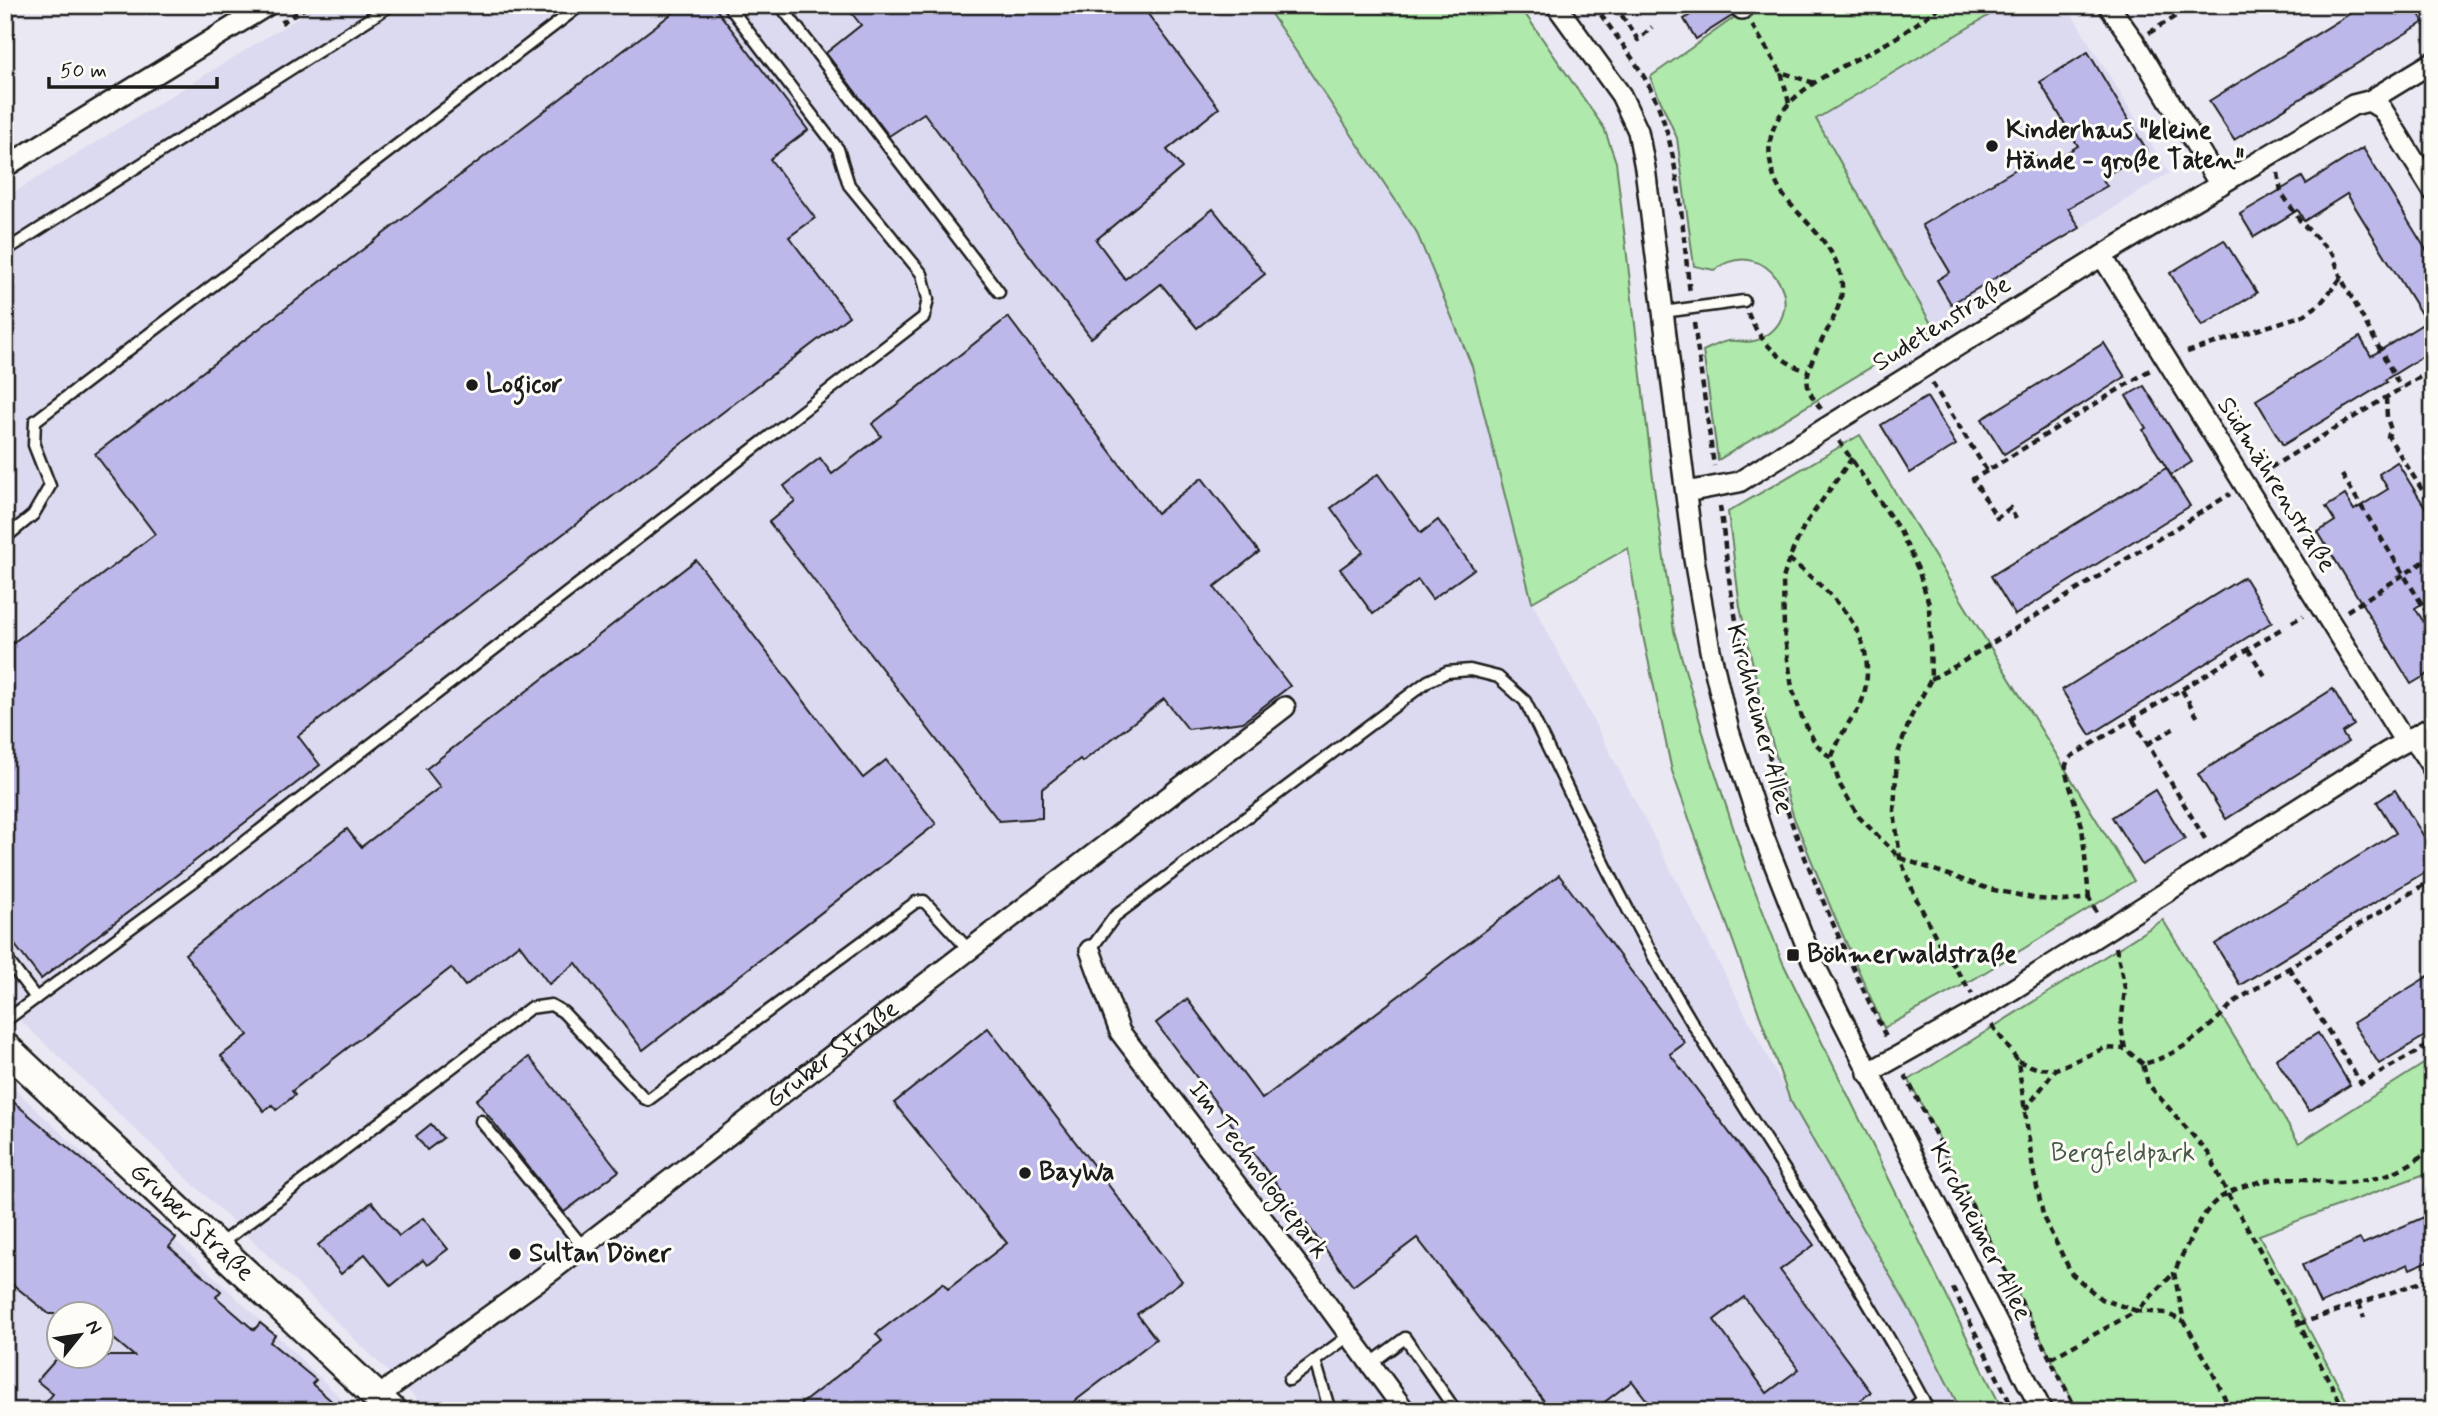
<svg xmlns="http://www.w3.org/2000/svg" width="2438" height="1416" viewBox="0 0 2438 1416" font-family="Mynerve,sans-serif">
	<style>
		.built { fill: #dcdaf0; fill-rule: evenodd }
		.green { fill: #b0e9ac; stroke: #668264; stroke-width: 2 }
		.building { fill: #bcb8e9; stroke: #1c1c1c; stroke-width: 2; fill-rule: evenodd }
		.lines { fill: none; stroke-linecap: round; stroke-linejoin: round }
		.lane-casing { stroke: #1c1c1c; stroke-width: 15 }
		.street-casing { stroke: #1c1c1c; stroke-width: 24 }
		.secondary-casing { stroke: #1c1c1c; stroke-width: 33 }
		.path { stroke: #1c1c1c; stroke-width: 4.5; stroke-dasharray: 7 5; stroke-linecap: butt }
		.lane { stroke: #fdfcf7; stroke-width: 10 }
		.street { stroke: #fdfcf7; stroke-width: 19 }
		.secondary { stroke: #fdfcf7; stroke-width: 28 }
		.poi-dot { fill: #1c1c1c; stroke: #fdfcf7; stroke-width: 2.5 }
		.labels { text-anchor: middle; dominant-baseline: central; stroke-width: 6; stroke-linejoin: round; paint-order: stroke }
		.poi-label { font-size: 26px; font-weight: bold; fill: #1c1c1c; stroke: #fdfcf7; text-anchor: start }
		.street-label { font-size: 26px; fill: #1c1c1c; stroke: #fdfcf7 }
		.park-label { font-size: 26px; fill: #485a47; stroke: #fdfcf7 }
	</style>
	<rect width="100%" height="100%" fill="#eae8f3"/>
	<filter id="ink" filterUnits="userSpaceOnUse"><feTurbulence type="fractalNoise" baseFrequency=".0143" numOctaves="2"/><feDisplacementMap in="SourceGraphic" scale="14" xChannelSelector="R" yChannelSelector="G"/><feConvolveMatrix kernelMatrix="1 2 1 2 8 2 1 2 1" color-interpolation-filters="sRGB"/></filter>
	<g filter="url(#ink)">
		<!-- built -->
		<g class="built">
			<polygon points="319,5 1265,5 1416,231 1472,366 1532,602 1790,1100 1916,1321 1961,1411 429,1411 230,1219 5,1006 5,198"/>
			<polygon points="2006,5 2066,5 2169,173 1953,307 1953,315 1934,329 1816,119"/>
			<path d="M5,1080L277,1336L354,1411H5ZM60,1314H102V1356H60Z"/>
		</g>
		<!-- green -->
		<g class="green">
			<polygon points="1265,5 1519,5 1604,128 1616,162 1654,487 1674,631 1709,753 1747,870 1783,963 2003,1411 1961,1411 1916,1321 1790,1100 1672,771 1639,617 1628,548 1532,602 1472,366 1416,231"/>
			<path d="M1752,5H2006L1816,119L1934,329L1718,460L1703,351C1710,348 1720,342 1728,341C1741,339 1749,346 1764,337C1813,308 1766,232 1714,270L1694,266L1677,138L1650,77Z"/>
			<polygon points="1860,435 2134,881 1974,979 1884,1028 1833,913 1794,818 1764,714 1740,607 1728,512"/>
			<polygon points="2163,920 2299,1143 2433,1058 2433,1171 2259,1235 2352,1411 2078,1411 1909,1080"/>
		</g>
		<!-- building -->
		<g class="building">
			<polygon points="683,5 713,5 808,130 770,159 815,218 789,237 849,316 298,736 320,765 41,979 5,932 5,649 155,534 95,454"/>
			<polygon points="845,5 1141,5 1219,108 1167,150 1182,168 1096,240 1125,279 1213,209 1265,274 1197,328 1161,284 1091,338 924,113 889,136 826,53 861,25"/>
			<polygon points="1706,5 1730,5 1732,16 1696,39 1684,19"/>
			<polygon points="2364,5 2413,5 2424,22 2234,140 2209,101"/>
			<polygon points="2088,52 2147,151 2102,178 2107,186 2068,208 2080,228 1951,304 1937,280 1950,272 1922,225 2036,157 2042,167 2078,146 2040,82"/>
			<polygon points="2363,148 2433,261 2433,350 2385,380 2387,382 2283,445 2256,400 2360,337 2371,356 2426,322 2347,194 2304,221 2298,210 2254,237 2240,214 2302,177 2306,184"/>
			<polygon points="2224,240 2257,293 2202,326 2170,273"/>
			<polygon points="1008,317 1157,513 1202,478 1259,552 1214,587 1290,686 1243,722 1188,729 1164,699 1082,762 1080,759 1042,789 1042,818 999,821 769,522 795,501 784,486 820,458 832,474 881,436 872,424"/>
			<polygon points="2104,343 2125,377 2004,454 1982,419"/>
			<polygon points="2144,386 2192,462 2171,475 2143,430 2146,428 2126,396"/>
			<polygon points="1927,397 1956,445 1910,473 1881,425"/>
			<polygon points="2397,462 2433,520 2433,597 2415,608 2433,637 2433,671 2411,684 2318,532 2335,521 2326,507 2345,495 2354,510 2388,489 2379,474"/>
			<polygon points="2166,468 2190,506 2015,615 1991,576"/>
			<polygon points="1378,474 1421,533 1438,520 1474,569 1432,599 1418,580 1373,614 1340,569 1363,552 1331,508"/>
			<polygon points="696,560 863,778 886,760 936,824 643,1050 576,963 549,984 519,944 465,986 451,968 292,1091 295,1095 276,1110 272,1105 264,1111 221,1056 248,1035 185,954 347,829 361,847 440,787 426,769"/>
			<polygon points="2244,577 2272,622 2090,735 2062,690"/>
			<polygon points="2333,689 2354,725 2342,733 2348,742 2226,819 2198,774"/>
			<polygon points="2155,790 2185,839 2142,865 2112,817"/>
			<polygon points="2395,790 2433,851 2433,867 2240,985 2215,944 2396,833 2377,802"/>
			<path d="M1559,875L1685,1043L1670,1054L1814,1245L1780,1270L1871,1392L1847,1411H1655L1632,1381L1593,1411H1552L1417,1238L1353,1286L1156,1023L1187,999L1262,1099ZM1744,1297L1799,1369L1767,1393L1714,1320Z"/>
			<polygon points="2433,973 2433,1031 2379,1064 2353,1023"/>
			<polygon points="988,1028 1182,1281 1137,1314 1156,1339 1062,1411 792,1411 882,1341 876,1334 943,1283 948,1289 1007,1243 894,1103"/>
			<polygon points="2318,1033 2350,1085 2309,1111 2276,1059"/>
			<polygon points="529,1057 619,1171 564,1212 476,1100"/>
			<polygon points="5,1095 176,1238 169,1247 221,1291 216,1297 254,1330 260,1323 275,1335 270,1342 316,1380 312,1384 343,1411 39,1411 53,1394 37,1381 59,1356 134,1356 102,1329 102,1314 49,1314 5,1278"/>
			<polygon points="431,1124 443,1138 427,1150 416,1136"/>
			<polygon points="372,1202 399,1236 423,1218 448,1249 427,1265 423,1260 391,1286 365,1254 341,1274 318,1245"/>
			<polygon points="2433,1213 2433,1259 2410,1269 2408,1264 2320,1304 2302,1265 2360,1239 2363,1244"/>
		</g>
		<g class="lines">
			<defs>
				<g id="lane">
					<polyline points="780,5 999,292"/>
					<polyline points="5,251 388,7"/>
					<polyline points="1663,312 1744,301"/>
					<polyline points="5,538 33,515 50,486 34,445 35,421 581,5"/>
					<path d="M1090,950L1115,916L1428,681L1447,672L1470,670L1498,677L1525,701C1565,782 1602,864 1646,943C1734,1103 1844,1249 1929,1411"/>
					<polyline points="5,957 36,998"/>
					<polyline points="5,1021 193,882 924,317 928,299 922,274 849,185 838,149 728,5"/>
					<polyline points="481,1121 583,1247"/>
					<polyline points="220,1244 530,1008 551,1005 563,1012 644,1098 648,1100 916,902 924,901 969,950"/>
					<polyline points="1315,1361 1330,1411"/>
					<polyline points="1370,1364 1405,1338 1456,1411"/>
					<polyline points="1289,1380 1350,1335"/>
					<polyline points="1909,1411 1923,1399"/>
				</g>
				<g id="street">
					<polyline points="1556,5 1621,95 1638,131 1645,168 1694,559 1710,650 1729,731 1763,835 1812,960 2042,1411"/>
					<polyline points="1742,5 1742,9"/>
					<polyline points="2108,5 2133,40 2220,185"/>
					<polyline points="2369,101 2382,109 2433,191"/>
					<polyline points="5,167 268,5"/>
					<polyline points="2102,256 2405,742"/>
					<polyline points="1686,492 1739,482 2121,244 2353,105 2369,101 2433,62"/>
					<polyline points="2413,737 2433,769"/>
					<polyline points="1090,950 1120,1032 1309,1280 1405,1411"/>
					<polyline points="1868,1073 1982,1009 2387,752 2433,726"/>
					<path id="s1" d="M378,1398L393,1385L553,1270L1285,707"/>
				</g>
				<g id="secondary">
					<path id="s2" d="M5,1047L392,1411"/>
				</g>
			</defs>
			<!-- lane casing -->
			<use href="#lane" class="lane-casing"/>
			<!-- street casing -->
			<use href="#street" class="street-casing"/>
			<!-- secondary casing -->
			<use href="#secondary" class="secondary-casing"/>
			<!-- path -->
			<g class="path">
				<path d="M1594,5C1614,34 1638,62 1653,94C1680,150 1682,231 1690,293"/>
				<polyline points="1615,5 1638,40 1652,27"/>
				<polyline points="281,23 310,5"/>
				<polyline points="1752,25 1781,72"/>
				<polyline points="2149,33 2193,5"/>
				<polyline points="1789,103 1781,72 1814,83"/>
				<polyline points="2278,173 2281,192 2301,222 2333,255 2341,278"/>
				<path d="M1748,313C1758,339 1781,364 1808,371"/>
				<polyline points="1694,323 1714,466"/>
				<polyline points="2187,352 2304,315 2320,304 2341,278 2401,388"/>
				<polyline points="1932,383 1987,471 2150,370"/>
				<polyline points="2386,398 2387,418 2391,430 2388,436 2433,507"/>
				<path d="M1821,409C1817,403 1809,394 1808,386C1802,359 1843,318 1842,287C1842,255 1812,228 1793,207C1779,192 1773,180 1770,160C1762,95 1840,70 1885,44C1905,33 1924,18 1943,5"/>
				<polyline points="1839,441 1900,531 1918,569 1929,604 1931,679 1911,717 1897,756 1894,811 1900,858 1915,896 1939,943 1972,994"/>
				<polyline points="1852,458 1804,526 1789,559 1783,579 1784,631 1792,688 1802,717 1815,743 1831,758 1840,785 1859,817 1900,858 1989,889 2038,899 2065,901 2089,898 2097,913"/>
				<polyline points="1987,471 1973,479 1997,518 2010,508 2016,519"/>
				<polyline points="2260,474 2433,369"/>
				<polyline points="2342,475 2433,622"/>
				<path d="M1720,506C1724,533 1726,559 1730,585C1738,636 1749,686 1763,735C1793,841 1839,940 1887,1039"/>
				<path d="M1789,559C1834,595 1883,636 1862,701C1859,710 1852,717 1848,724C1841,735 1836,747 1831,758"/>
				<polyline points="2347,611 2433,556"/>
				<polyline points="2292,622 2303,616"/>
				<polyline points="2248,649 2267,679"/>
				<polyline points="1931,679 1959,664 2230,494"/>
				<polyline points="2182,690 2199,720"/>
				<polyline points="2133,720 2207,842"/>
				<polyline points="2147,744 2175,728"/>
				<polyline points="2089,898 2082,826 2065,770 2067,762 2072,756 2281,629"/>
				<polyline points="2116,947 2125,988 2121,1027 2125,1049 2143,1064"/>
				<polyline points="2289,968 2361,1083 2433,1043"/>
				<polyline points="1992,1025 2018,1061 2033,1169 2044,1219 2072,1274 2101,1299 2137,1311 2174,1273"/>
				<polyline points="2018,1061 2036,1068 2055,1069"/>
				<polyline points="1905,1075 2077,1411"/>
				<polyline points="2025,1110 2056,1069 2105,1048 2125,1049"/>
				<polyline points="1953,1288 2014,1411"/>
				<polyline points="2359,1303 2364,1318"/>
				<polyline points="2299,1324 2433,1278"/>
				<polyline points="2051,1358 2137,1311 2165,1313 2183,1321"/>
				<path d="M2231,1411L2210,1367L2184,1321L2174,1273C2183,1253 2196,1225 2210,1207C2228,1185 2277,1175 2304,1179C2313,1179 2322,1183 2331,1183C2366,1184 2409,1173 2433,1145"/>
				<path d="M2345,1411L2254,1239L2227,1193L2209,1154L2148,1084L2143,1064C2180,1055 2209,1029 2234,1002L2433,879"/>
			</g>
			<!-- lane -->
			<use href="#lane" class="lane"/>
			<!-- street -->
			<use href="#street" class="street"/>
			<!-- secondary -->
			<use href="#secondary" class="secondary"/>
		</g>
	</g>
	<!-- markers -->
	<g class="poi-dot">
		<circle cx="1992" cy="146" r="7"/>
		<circle cx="472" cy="385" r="7"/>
		<rect x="1786" y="948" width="14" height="14" rx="3.5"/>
		<circle cx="1025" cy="1173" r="7"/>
		<circle cx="515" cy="1254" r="7"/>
	</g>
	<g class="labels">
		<!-- poi labels -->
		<g class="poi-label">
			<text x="2006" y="131">Kinderhaus "kleine<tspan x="2006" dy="30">Hände - große Taten"</tspan></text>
			<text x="486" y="385">Logicor</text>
			<text x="1807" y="955">Böhmerwaldstraße</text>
			<text x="1039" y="1173">BayWa</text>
			<text x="529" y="1254">Sultan Döner</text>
		</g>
		<!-- street labels -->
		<g class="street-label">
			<text transform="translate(1942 324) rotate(-32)">Sudetenstraße</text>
			<text transform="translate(2276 485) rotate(58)">Südmährenstraße</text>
			<text transform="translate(1759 719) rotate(75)">Kirchheimer Allee</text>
			<text stroke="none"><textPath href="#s1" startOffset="570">Gruber Straße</textPath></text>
			<text transform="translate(1258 1170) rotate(53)">Im Technologiepark</text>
			<text stroke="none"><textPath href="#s2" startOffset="256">Gruber Straße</textPath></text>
			<text transform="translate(1980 1232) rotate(63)">Kirchheimer Allee</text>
		</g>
		<!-- park labels -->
		<g class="park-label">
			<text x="2123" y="1154">Bergfeldpark</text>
		</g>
	</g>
	<!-- margin -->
	<rect width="2438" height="1416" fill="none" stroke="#fdfcf7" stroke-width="28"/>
	<rect x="14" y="14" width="2410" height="1388" fill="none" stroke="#1c1c1c" stroke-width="2.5" filter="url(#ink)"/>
	<!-- north arrow -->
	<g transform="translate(80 1335) rotate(60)"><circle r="33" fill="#fdfcf7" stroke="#a3a29f" stroke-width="2"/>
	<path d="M0-5L12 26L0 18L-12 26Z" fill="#1c1c1c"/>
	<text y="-10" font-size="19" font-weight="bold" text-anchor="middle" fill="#1c1c1c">N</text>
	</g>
	<!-- scale -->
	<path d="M49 77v10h168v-10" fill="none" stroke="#1c1c1c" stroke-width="3.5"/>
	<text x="60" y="77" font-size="21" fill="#1c1c1c" stroke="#fdfcf7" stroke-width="5" paint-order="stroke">50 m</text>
</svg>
